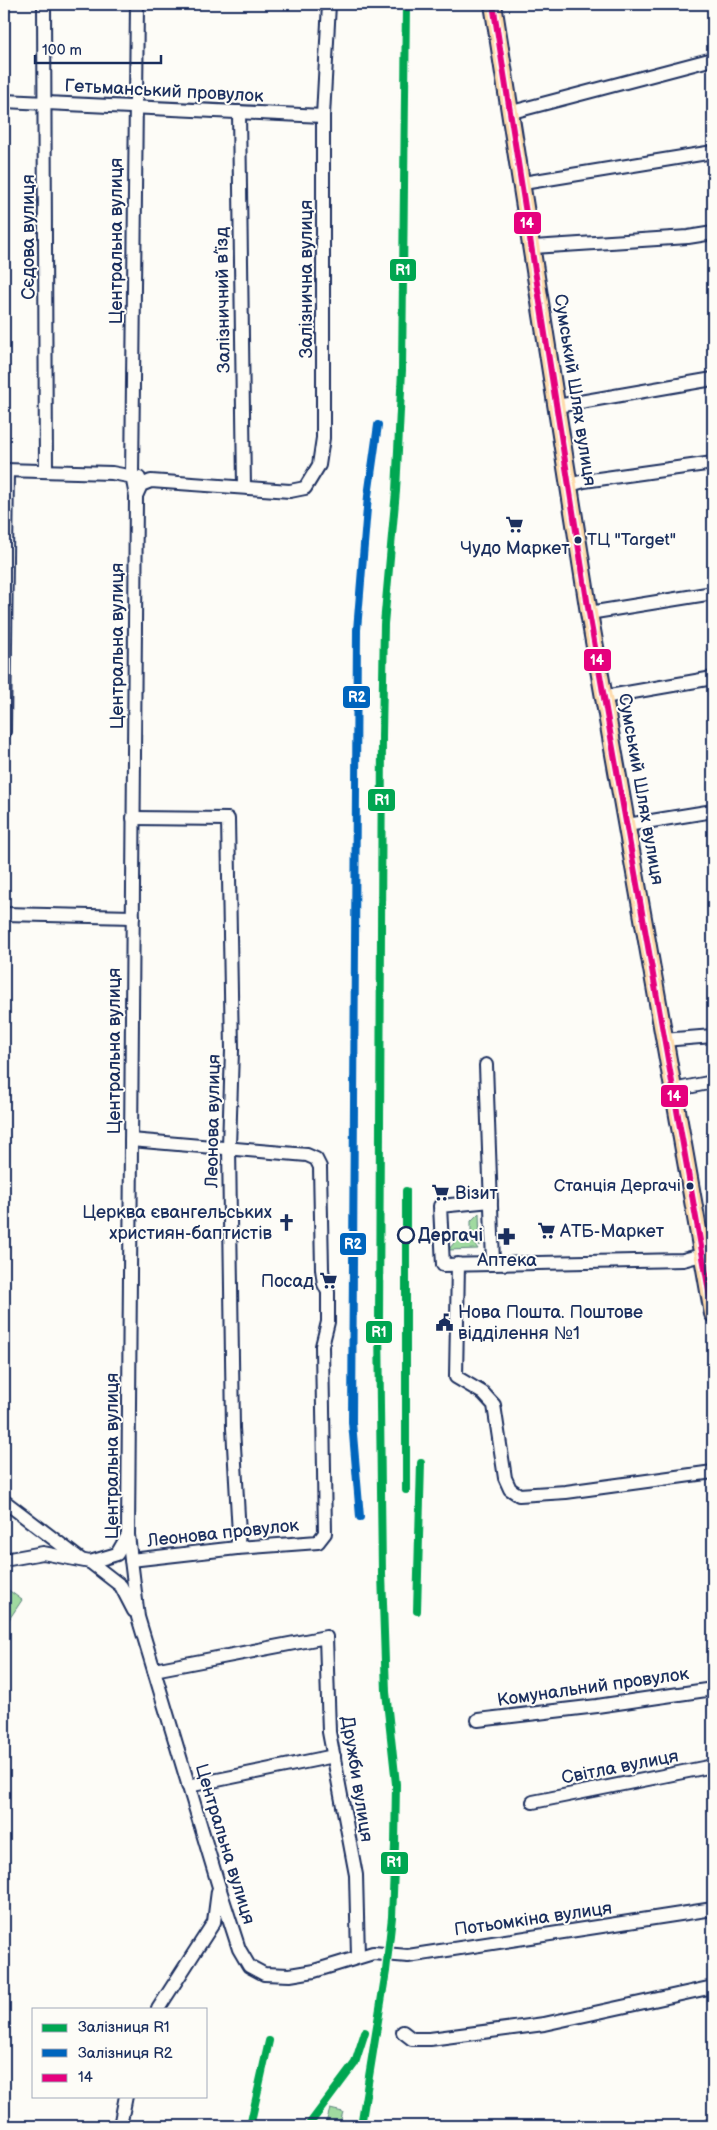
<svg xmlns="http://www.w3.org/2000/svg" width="717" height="2130" viewBox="0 0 717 2130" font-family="'Balsamiq Sans',sans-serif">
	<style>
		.green { fill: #a0daa0; stroke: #5e847f }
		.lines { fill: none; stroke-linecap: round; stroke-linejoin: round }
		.minor-casing { stroke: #1b2f5e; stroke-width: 16 }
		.major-casing { stroke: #1b2f5e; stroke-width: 20 }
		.minor { stroke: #fdfcf7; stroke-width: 12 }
		.major { stroke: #fedbac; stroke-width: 16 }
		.bus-1-casing { stroke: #fdfcf7; stroke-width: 10 }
		.bus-1 { stroke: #e5007d; stroke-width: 6 }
		.rail-1-casing { stroke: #fdfcf7; stroke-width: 11 }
		.rail-2-casing { stroke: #fdfcf7; stroke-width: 11 }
		.rail-1 { stroke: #00a651; stroke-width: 8 }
		.rail-2 { stroke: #0065bd; stroke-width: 8 }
		.bus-dot { fill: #1b2f5e; stroke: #fdfcf7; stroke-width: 2 }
		.stop-dot { fill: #fdfcf7; stroke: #1b2f5e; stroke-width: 2.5 }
		.labels { text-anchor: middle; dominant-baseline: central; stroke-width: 4; stroke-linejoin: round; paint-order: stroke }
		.bus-label { font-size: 17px; fill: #1b2f5e; stroke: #fdfcf7; text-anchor: start }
		.street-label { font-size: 18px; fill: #1b2f5e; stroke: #fdfcf7 }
		.poi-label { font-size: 18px; fill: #1b2f5e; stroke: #fdfcf7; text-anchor: start }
		.stop-label { font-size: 18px; font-weight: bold; fill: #1b2f5e; stroke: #fdfcf7; text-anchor: start }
		.line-badge { stroke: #fdfcf7; stroke-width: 2 }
		.badge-label { font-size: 14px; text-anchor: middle; font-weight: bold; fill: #fff }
	</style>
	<rect width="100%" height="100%" fill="#fdfcf7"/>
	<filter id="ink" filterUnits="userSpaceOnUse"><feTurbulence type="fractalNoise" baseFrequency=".02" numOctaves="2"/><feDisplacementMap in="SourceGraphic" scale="10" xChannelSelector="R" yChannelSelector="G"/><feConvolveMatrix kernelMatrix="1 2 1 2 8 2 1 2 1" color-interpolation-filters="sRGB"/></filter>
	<g filter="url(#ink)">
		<!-- green -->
		<g class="green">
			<polygon points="479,1213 480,1246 471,1235 471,1221"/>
			<polygon points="468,1235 478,1249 448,1250 460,1236"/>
			<polygon points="7,1589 22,1600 4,1627 4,1594"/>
			<polygon points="330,2109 343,2112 339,2126 325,2126"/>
		</g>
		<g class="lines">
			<defs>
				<g id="minor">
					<polyline points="44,4 46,471"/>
					<polyline points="137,4 132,476 136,496 128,1535 138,1617 219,1887 239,1949 249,1966 264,1974 290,1975 314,1971 373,1953 408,1956 713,1909"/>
					<polyline points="4,101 323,116"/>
					<polyline points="239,112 244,487"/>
					<polyline points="512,112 713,59"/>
					<polyline points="523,183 713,152"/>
					<polyline points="533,247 688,237 713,233"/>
					<polyline points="557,406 713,379"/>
					<polyline points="4,470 112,473 139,478"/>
					<polyline points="570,485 584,481 713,463"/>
					<polyline points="136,496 141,485 151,481 290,491 305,488 319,465 323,438 323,116 329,4"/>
					<polyline points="589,613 713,593"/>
					<polyline points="604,697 713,678"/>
					<polyline points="4,732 7,470"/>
					<polyline points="133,818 228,819 232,1050 229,1147 233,1428 239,1534 237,1548"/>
					<polyline points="627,825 713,811"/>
					<polyline points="4,914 133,917"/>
					<polyline points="663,1040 713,1036"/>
					<polyline points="486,1065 493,1263"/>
					<polyline points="673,1090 713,1082"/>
					<polyline points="491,1201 440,1206 443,1265 683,1260 713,1252"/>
					<polyline points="458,1264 456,1377 483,1393 494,1405 505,1478 510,1489 519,1495 566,1492 713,1472"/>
					<polyline points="4,1501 80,1559"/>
					<polyline points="4,1560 43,1553 90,1562 117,1554 128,1535"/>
					<polyline points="131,1560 237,1548 318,1542 325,1533 322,1346 328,1322 328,1292 324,1284 322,1269 320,1167 316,1159 307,1155 131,1140"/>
					<polyline points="90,1562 121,1586 134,1611"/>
					<polyline points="154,1670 326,1637 329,1732 356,1875 358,1956"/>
					<polyline points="478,1720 597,1706 713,1689"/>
					<polyline points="188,1786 334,1756"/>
					<polyline points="533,1802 713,1766"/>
					<polyline points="158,2009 214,1922 218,1891"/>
					<polyline points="403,2032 412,2039 430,2039 544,2024 713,1987"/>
					<polyline points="120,2126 126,2096"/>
					<polyline points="709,2126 713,2125"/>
				</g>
				<polyline id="major" points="493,4 589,613 713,1314"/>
			</defs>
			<!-- minor casing -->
			<use href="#minor" class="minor-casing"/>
			<!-- major casing -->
			<use href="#major" class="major-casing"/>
			<!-- minor -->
			<use href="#minor" class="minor"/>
			<!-- major -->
			<use href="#major" class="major"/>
			<defs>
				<polyline id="bus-1" points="493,4 589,613 713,1314"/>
			</defs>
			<!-- bus-1 casing -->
			<use href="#bus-1" class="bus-1-casing"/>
			<!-- bus-1 -->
			<use href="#bus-1" class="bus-1"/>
			<defs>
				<g id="rail-1">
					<polyline points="406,1191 406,1490"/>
					<polyline points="417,1611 421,1463"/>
					<polyline points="250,2126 269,2041"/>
					<polyline points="308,2126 355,2063 365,2032"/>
					<polyline points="361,2126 386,1971 392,1917 395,1845 396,1784 386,1692 382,1573 379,1323 382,736 384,624 396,491 402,370 406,4"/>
				</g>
				<polyline id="rail-2" points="360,1517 352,1422 357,630 368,496 378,425"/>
			</defs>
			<!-- rail-1 casing -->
			<use href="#rail-1" class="rail-1-casing"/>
			<!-- rail-2 casing -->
			<use href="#rail-2" class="rail-2-casing"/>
			<!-- rail-1 -->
			<use href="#rail-1" class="rail-1"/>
			<!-- rail-2 -->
			<use href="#rail-2" class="rail-2"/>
		</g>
	</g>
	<!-- icons -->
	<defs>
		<symbol id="supermarket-bare" viewBox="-9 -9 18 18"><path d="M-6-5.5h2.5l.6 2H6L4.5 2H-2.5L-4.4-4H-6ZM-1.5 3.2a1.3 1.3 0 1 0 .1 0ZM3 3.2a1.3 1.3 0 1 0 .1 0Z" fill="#1b2f5e" stroke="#fdfcf7" stroke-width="2.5" paint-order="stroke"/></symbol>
		<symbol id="church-bare" viewBox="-9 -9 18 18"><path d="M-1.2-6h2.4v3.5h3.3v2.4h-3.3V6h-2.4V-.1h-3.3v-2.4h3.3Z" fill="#1b2f5e" stroke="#fdfcf7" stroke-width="2.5" paint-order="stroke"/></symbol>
		<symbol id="pharmacy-bare" viewBox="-9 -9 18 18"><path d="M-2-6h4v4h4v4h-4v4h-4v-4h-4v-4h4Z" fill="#1b2f5e" stroke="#fdfcf7" stroke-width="2.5" paint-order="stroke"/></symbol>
		<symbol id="civic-bare" viewBox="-9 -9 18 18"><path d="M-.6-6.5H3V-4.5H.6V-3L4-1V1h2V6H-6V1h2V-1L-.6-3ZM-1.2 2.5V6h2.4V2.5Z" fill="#1b2f5e" stroke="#fdfcf7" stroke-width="2.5" paint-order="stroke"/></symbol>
	</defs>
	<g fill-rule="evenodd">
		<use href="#supermarket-bare" x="502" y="512" width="25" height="25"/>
		<use href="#supermarket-bare" x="428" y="1180" width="25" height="25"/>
		<use href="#church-bare" x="274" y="1210" width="25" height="25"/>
		<use href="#supermarket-bare" x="534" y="1218" width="25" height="25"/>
		<use href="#pharmacy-bare" x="494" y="1224" width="25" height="25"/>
		<use href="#supermarket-bare" x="316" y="1268" width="25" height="25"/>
		<use href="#civic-bare" x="432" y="1310" width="25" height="25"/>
	</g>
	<!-- markers -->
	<g class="bus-dot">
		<circle cx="578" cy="540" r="4.5"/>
		<circle cx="690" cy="1186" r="4.5"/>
	</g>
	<circle class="stop-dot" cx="406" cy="1235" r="8"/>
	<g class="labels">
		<!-- bus labels -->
		<g class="bus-label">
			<text x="587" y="540">ТЦ "Target"</text>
			<text x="681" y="1186" text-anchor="end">Станція Дергачі</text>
		</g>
		<!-- street labels -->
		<g class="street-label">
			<text transform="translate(164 91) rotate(3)">Гетьманський провулок</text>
			<text transform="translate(28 237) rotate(-90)">Сєдова вулиця</text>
			<text transform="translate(116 241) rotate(-90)">Центральна вулиця</text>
			<text transform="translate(306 279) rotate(-90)">Залізнична вулиця</text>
			<text transform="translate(223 300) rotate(-91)">Залізничний в’їзд</text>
			<text transform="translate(575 390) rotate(81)">Сумський Шлях вулиця</text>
			<text transform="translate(117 646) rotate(-90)">Центральна вулиця</text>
			<text transform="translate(641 789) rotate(80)">Сумський Шлях вулиця</text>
			<text transform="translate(114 1051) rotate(-90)">Центральна вулиця</text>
			<text transform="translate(213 1121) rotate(-89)">Леонова вулиця</text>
			<text transform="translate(112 1456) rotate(-90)">Центральна вулиця</text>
			<text transform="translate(223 1533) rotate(-6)">Леонова провулок</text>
			<text transform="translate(593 1687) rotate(-8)">Комунальний провулок</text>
			<text transform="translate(620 1767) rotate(-11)">Світла вулиця</text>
			<text transform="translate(357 1779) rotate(81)">Дружби вулиця</text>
			<text transform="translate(225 1844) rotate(73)">Центральна вулиця</text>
			<text transform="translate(533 1919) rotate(-8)">Потьомкіна вулиця</text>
		</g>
		<!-- poi labels -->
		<g class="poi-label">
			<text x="515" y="548" text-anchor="middle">Чудо Маркет</text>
			<text x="455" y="1193">Візит</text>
			<text x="272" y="1212" text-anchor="end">Церква євангельських<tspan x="272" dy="21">християн-баптистів</tspan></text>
			<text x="560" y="1231">АТБ-Маркет</text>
			<text x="507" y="1260" text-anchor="middle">Аптека</text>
			<text x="314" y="1281" text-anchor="end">Посад</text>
			<text x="458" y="1312">Нова Пошта. Поштове<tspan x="458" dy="21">відділення №1</tspan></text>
		</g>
		<!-- stop labels -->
		<g class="stop-label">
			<text x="418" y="1235">Дергачі</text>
		</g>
	</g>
	<g class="line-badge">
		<rect x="513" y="211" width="29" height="24" rx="5" fill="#e5007d"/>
		<rect x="389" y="258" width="28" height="24" rx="5" fill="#00a651"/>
		<rect x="583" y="648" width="29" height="24" rx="5" fill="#e5007d"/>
		<rect x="342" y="685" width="29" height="24" rx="5" fill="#0065bd"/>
		<rect x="367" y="788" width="29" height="24" rx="5" fill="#00a651"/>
		<rect x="660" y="1084" width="29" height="24" rx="5" fill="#e5007d"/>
		<rect x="339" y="1232" width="28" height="24" rx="5" fill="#0065bd"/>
		<rect x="365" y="1320" width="28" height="24" rx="5" fill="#00a651"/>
		<rect x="380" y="1851" width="29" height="24" rx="5" fill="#00a651"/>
	</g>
	<g class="badge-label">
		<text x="527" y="228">14</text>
		<text x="403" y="275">R1</text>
		<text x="597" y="665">14</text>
		<text x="357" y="702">R2</text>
		<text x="382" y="805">R1</text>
		<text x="674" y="1101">14</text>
		<text x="353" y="1249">R2</text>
		<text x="379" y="1337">R1</text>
		<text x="394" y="1867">R1</text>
	</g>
	<!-- margin -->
	<rect width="717" height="2130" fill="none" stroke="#fdfcf7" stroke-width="20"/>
	<rect x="10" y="10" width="697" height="2110" fill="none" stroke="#1b2f5e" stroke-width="2" filter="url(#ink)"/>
	<!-- legend -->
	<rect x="32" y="2008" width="175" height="90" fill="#fdfcf7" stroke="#a3aaba"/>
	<rect x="42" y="2024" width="25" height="8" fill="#00a651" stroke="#a3aaba"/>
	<text x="78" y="2032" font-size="15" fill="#1b2f5e">Залізниця R1</text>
	<rect x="42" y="2049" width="25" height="8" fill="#0065bd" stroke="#a3aaba"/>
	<text x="78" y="2058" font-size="15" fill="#1b2f5e">Залізниця R2</text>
	<rect x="42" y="2074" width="25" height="8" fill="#e5007d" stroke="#a3aaba"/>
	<text x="78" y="2082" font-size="15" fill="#1b2f5e">14</text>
	<!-- scale -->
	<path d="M35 55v8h126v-8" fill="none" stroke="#1b2f5e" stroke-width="2.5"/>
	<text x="42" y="55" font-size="15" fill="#1b2f5e" stroke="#fdfcf7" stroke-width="4" paint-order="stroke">100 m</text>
</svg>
